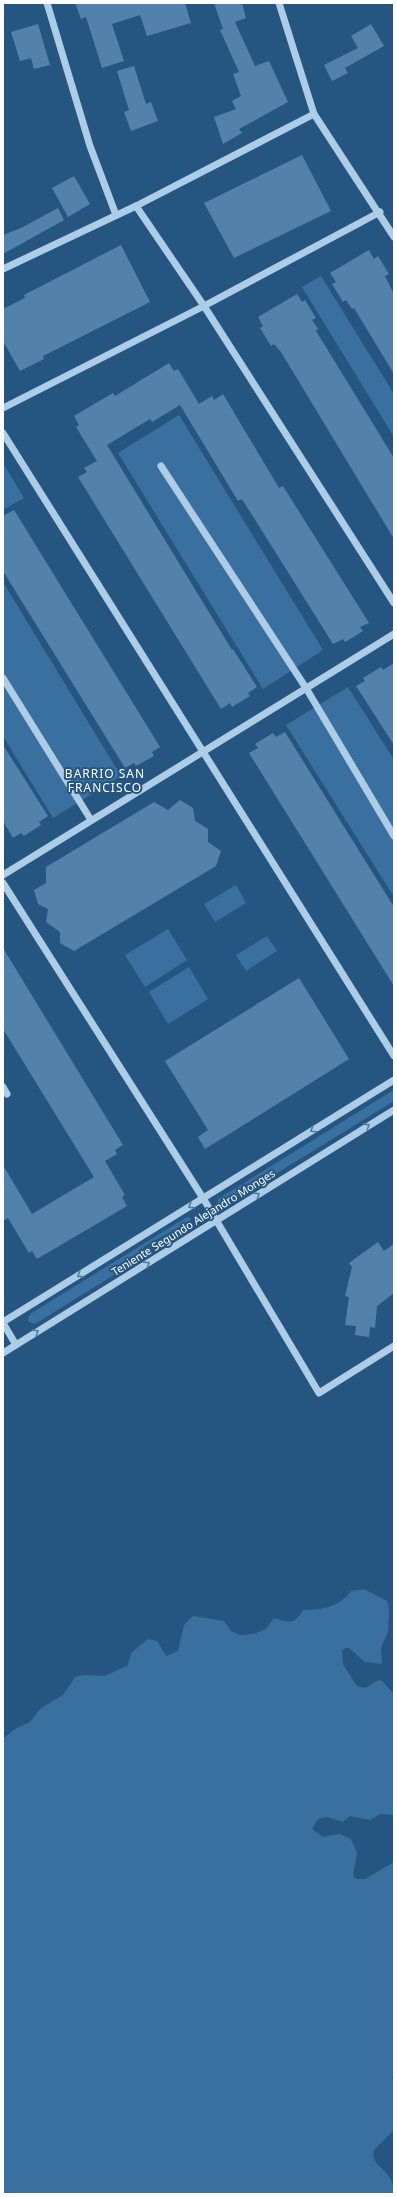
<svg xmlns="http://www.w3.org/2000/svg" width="397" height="2197" viewBox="0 0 397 2197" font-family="'Noto Sans',sans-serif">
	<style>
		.green { fill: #3a709f }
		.building { fill: #5282ac }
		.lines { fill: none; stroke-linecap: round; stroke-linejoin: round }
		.minor { stroke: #adcde7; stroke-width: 7 }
		.oneway { stroke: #4e7aa0 }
		.labels { text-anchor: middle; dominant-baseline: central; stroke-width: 4; stroke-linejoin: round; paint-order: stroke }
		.street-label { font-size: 11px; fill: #fff; stroke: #255682 }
		.neighbourhood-label { font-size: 12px; letter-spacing: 1px; fill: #fff; stroke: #255682 }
	</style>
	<rect width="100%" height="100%" fill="#255682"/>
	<!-- green -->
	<g class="green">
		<polygon points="321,276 394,394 394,437 302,287"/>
		<polygon points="179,415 323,650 263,689 118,453"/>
		<polygon points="3,463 24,498 3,510"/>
		<polygon points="3,582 121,776 53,818 3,736"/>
		<polygon points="348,687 394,760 394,897 286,725"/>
		<polygon points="236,885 246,903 215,922 204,904"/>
		<polygon points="168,929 187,960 145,987 125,955"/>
		<polygon points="267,936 277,951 246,971 236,955"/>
		<polygon points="189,967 208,999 168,1024 149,992"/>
		<polygon points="392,1091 394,1091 394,1101 222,1207 217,1206 218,1199"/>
		<polygon points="187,1217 191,1218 190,1221 145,1246 130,1265 35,1324 29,1322 28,1319 30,1314"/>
		<path d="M364,1589L387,1601L389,1610L388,1632L381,1647L382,1664L365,1662L349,1648H345L342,1651L343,1664L356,1685C367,1692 369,1684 379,1680L382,1681L394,1694V1815L381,1814L370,1820L350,1816L343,1822L327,1817L318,1819L312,1829L323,1837L340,1834L351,1839L357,1853L353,1875L356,1879H365L394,1862V2075L392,2077L394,2082V2130L374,2150C369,2168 394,2167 394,2194H3L4,1738L15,1729L30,1722L41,1708L63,1695L75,1677L84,1675L105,1676L128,1665L131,1653L148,1639L157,1641L166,1656L178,1651L184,1625L193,1616L224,1621L231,1631L240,1635L254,1634L266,1629L274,1618C290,1622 293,1626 303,1610C322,1610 340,1607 351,1591Z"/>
	</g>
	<!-- building -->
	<g class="building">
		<polygon points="75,3 185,3 191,23 147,36 140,15 112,24 124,61 102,68 86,17 81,19"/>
		<polygon points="214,3 242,3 246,18 235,22 255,66 269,61 288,102 239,129 242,133 223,144 214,117 236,109 232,101 241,96 233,74 239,72 220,30 223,29"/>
		<polygon points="38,24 50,65 34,69 31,58 20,61 11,32"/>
		<polygon points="371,24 384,46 345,68 348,73 332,81 324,65 358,48 351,36"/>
		<polygon points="134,66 146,104 151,102 158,121 131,131 124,112 129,110 117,71"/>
		<polygon points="302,155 331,211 234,258 204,203"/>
		<polygon points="74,176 90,204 68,217 52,188"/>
		<polygon points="58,208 64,220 3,254 3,235 21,228"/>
		<polygon points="121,245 150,302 43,356 44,359 20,371 3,341 3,309 25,298 24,295"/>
		<polygon points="369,250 374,259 378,256 389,274 385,276 394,294 394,374 354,308 352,309 346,300 343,302 332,284 336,282 330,273"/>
		<polygon points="297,294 302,302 305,300 316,318 312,320 318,329 316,331 394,458 394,539 281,352 274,344 271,346 260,328 263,326 258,317"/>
		<polygon points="169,363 174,371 178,369 199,404 212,396 214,400 223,394 279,488 283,486 369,623 360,627 363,631 345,642 343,639 333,644 242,499 238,501 180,405 152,422 150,419 107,445 232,650 233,649 257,687 248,693 250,696 232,707 230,703 221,709 78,477 87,472 84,468 97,461 76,427 79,425 74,416 113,393 115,396"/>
		<polygon points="14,510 160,747 152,752 154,756 136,766 134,763 125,768 3,571 3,516"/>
		<polygon points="394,663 394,745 356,686 365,681 363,678 381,667 383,670"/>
		<polygon points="285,732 394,907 394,986 249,753 258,748 255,744 273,733 276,737"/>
		<polygon points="3,745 48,816 39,822 41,825 24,836 21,833 13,838 3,821"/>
		<polygon points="180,800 193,808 195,821 208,829 208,842 221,851 216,866 74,951 60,943 60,932 46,922 48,909 38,904 34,890 46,883 46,867 154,802 168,810"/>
		<polygon points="3,948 123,1145 115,1150 117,1154 105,1161 125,1195 122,1197 127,1206 37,1259 32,1251 29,1253 8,1218 3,1221 3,1165 32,1214 94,1177 3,1029"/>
		<polygon points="299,978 349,1059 205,1149 198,1137 208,1130 165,1061"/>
		<polygon points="378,1242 384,1251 394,1244 394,1293 377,1306 375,1328 370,1327 369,1337 355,1335 356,1326 345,1325 349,1297 345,1296 352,1267 349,1263"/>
	</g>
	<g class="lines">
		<!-- minor -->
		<g class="minor">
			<polyline points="47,3 90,146 116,215"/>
			<polyline points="279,3 314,114 394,237"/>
			<polyline points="136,206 204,306 394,603"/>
			<polyline points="3,269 136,206 314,114"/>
			<polyline points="3,408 204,306 380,212"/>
			<polyline points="3,433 394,1056"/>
			<polyline points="161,466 306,688 394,836"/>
			<polyline points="3,678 91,820"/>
			<polyline points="3,875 394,634"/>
			<polyline points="3,883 203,1198 319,1393 394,1346"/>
			<polyline points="3,1087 7,1094"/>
			<polyline points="3,1322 394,1080"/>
			<polyline points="3,1323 16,1345"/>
			<polyline points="3,1353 394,1110"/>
		</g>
	</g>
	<!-- one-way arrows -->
	<defs><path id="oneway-chevron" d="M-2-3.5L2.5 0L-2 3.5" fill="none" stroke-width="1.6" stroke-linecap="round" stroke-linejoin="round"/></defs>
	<g class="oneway">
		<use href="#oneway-chevron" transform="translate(367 1126) rotate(-32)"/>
		<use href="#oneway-chevron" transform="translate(313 1130) rotate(148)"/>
		<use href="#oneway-chevron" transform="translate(257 1195) rotate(-32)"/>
		<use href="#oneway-chevron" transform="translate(191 1206) rotate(148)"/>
		<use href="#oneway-chevron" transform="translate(147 1264) rotate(-32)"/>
		<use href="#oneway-chevron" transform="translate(80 1275) rotate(148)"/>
		<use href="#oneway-chevron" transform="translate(36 1332) rotate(-32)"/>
	</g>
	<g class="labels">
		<!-- street labels -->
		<g class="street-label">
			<text transform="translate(193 1222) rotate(-32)">Teniente Segundo Alejandro Monges</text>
		</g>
		<!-- neighbourhood labels -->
		<g class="neighbourhood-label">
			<text x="105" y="773">BARRIO SAN<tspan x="105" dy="14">FRANCISCO</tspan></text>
		</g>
	</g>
	<!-- border -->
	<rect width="397" height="2197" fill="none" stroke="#ffffff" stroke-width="8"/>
</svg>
